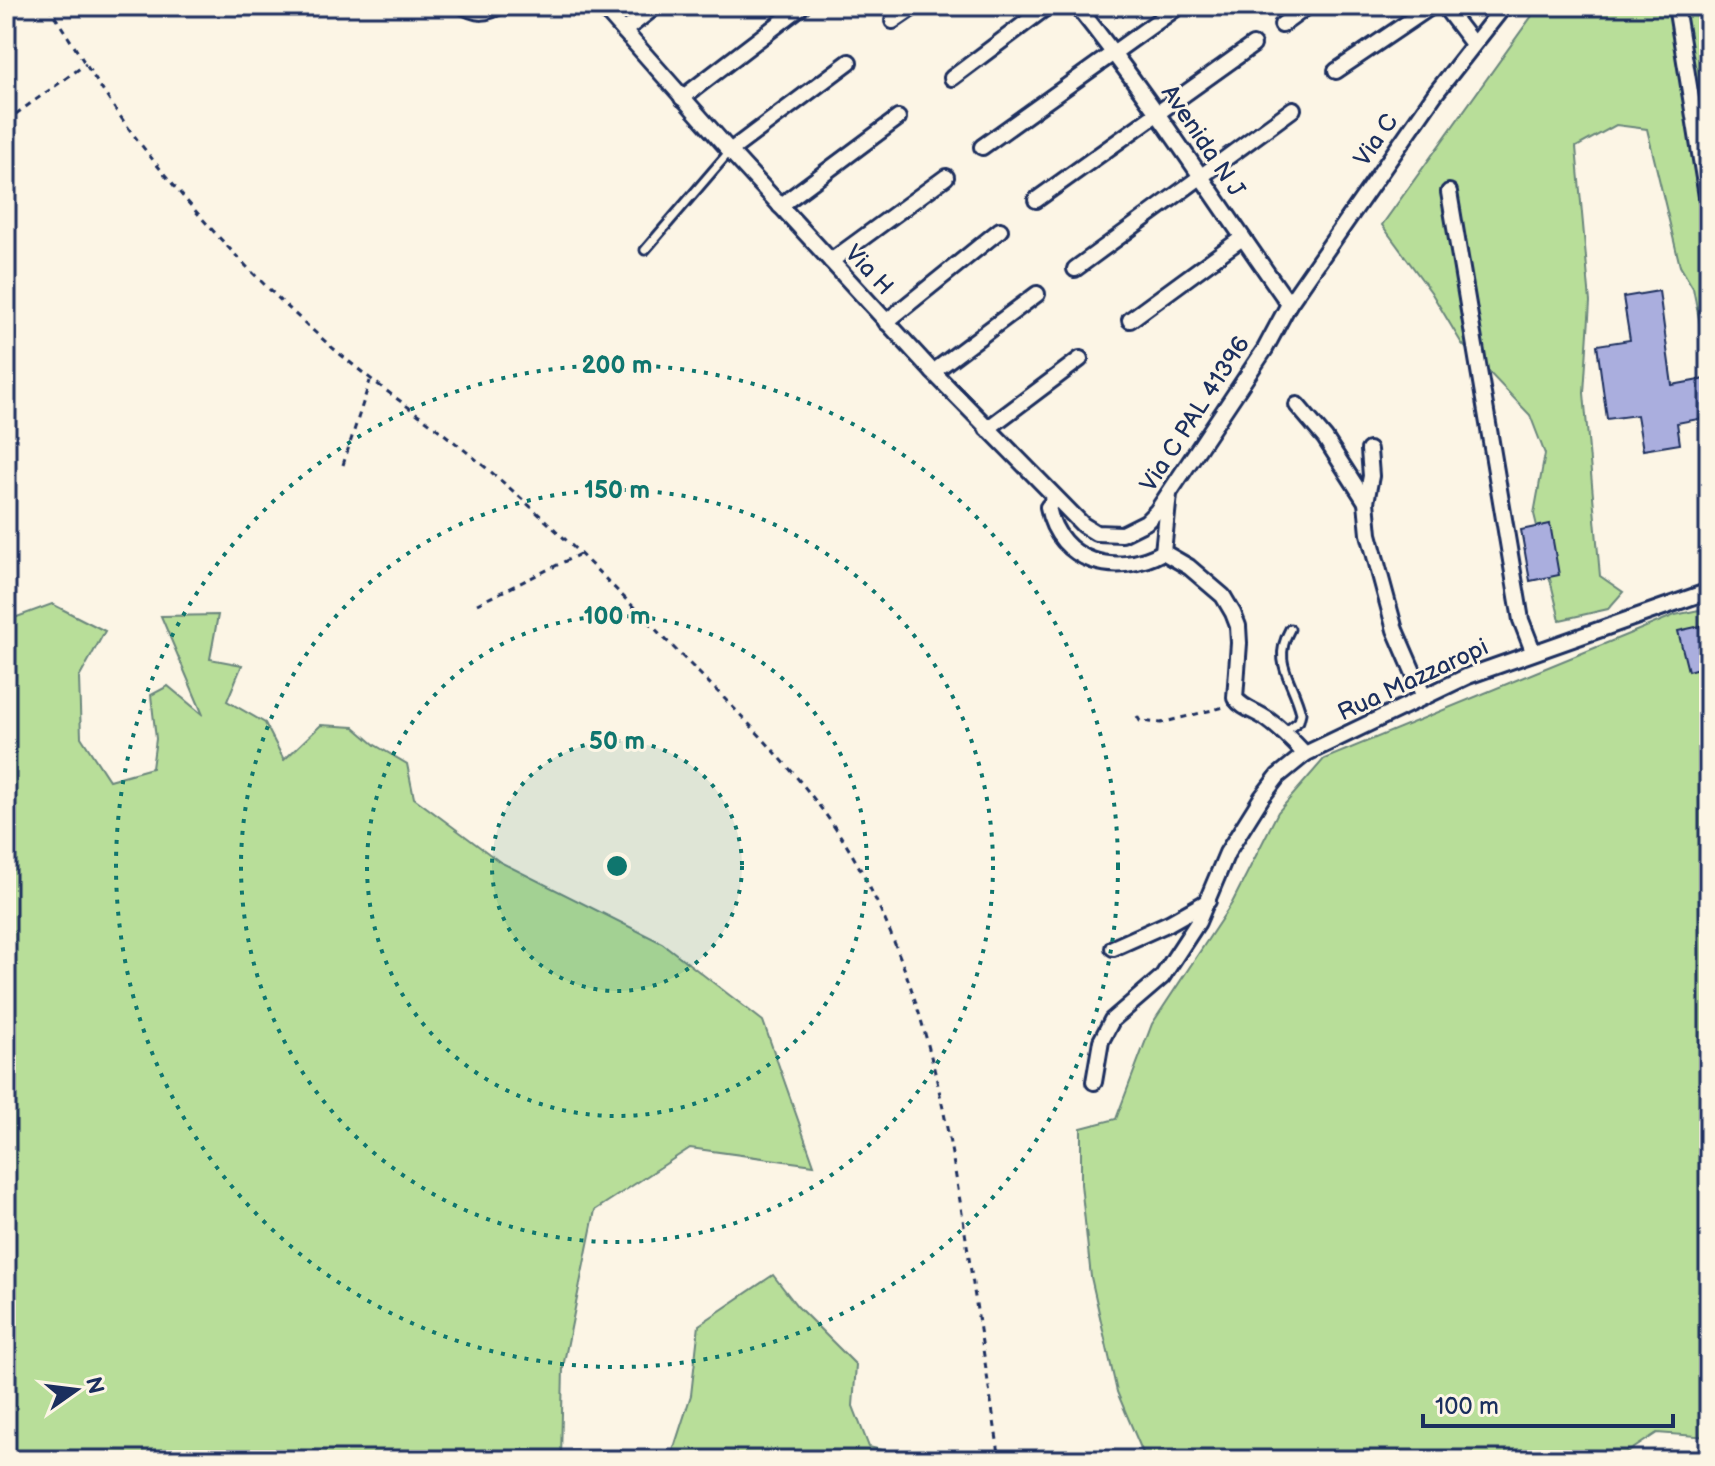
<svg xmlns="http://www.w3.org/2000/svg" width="1715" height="1466" viewBox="0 0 1715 1466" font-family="'Balsamiq Sans',sans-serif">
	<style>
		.green { fill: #b8de99; stroke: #6a867c; stroke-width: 2 }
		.building { fill: #aaaede; stroke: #1b2f5e; stroke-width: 2 }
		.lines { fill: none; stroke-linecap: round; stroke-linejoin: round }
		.service-casing { stroke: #1b2f5e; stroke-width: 13 }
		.minor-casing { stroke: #1b2f5e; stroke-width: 20 }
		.path { stroke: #1b2f5e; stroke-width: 3; stroke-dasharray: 6 6; stroke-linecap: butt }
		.service { stroke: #fcf5e5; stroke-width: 7 }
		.minor { stroke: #fcf5e5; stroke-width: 14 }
		.ring { fill: none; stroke: #0f766e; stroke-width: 4; stroke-dasharray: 4 8 }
		.labels { text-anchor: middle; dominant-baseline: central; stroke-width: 6; stroke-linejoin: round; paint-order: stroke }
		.street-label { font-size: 24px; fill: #1b2f5e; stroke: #fcf5e5 }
		.centre { fill: #0f766e; stroke: #fcf5e5; stroke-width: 4 }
		.ring-label { font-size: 24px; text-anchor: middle; font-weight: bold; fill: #0f766e; stroke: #fcf5e5; stroke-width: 6; stroke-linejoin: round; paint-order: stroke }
	</style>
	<rect width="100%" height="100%" fill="#fcf5e5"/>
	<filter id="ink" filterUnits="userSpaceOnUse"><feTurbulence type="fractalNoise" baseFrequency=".0125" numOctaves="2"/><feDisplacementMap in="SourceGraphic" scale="16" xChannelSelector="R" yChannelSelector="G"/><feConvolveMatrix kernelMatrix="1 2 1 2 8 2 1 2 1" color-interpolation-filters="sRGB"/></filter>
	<g filter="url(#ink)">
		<!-- green -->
		<g class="green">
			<polygon points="1539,6 1709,6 1709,369 1693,288 1680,266 1647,129 1616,125 1576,147 1590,302 1584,393 1600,576 1623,592 1608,609 1560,620 1534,514 1545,454 1530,415 1462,344 1431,292 1382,225"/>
			<polygon points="52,604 105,631 79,678 81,737 109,780 152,768 156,739 151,695 168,686 203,715 161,616 218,615 210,659 242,665 227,701 265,723 284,760 321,725 354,727 375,745 407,764 414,798 500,862 662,943 763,1021 814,1165 690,1148 595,1210 563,1367 561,1460 6,1460 6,621"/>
			<polygon points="1709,608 1709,1437 1657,1433 1616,1460 1146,1460 1117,1392 1091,1277 1081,1184 1081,1128 1116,1119 1152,1024 1232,903 1278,812 1324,759 1675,615"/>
			<polygon points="773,1275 797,1306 856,1365 853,1406 869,1447 923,1460 670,1460 691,1395 699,1325"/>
		</g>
		<!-- building -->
		<g class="building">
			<polygon points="1659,291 1672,385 1705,379 1709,389 1709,417 1677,423 1680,444 1643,450 1637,415 1607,419 1597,345 1630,340 1623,297"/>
			<polygon points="1550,524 1559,575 1530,581 1521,530"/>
			<polygon points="1709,624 1709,665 1688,671 1678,631"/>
		</g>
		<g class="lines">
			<defs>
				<g id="service">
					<path d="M456,6C477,19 486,18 507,6"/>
					<polyline points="645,250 730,151"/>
					<path d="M1285,732L1299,721L1301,713C1293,679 1271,663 1290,629"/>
				</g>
				<g id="minor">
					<polyline points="602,6 730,151 933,372 1083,525 1096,533 1122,534 1146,522 1157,511 1265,349 1289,304 1435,94 1504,6"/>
					<path d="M1077,6C1153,101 1218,204 1289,304"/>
					<polyline points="1444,6 1473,44"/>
					<polyline points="1676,6 1709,209"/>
					<polyline points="893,21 915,6"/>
					<polyline points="1282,25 1308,6"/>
					<polyline points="624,31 656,6"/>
					<polyline points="1336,71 1432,6"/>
					<polyline points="952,78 1048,6"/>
					<polyline points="682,98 802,6"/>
					<polyline points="982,147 1179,6"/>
					<polyline points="730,151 849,62"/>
					<polyline points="1449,192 1521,620 1533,651"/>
					<polyline points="1036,200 1253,45"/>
					<polyline points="780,206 898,118"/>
					<polyline points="831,261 946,177"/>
					<polyline points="1075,269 1293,109"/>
					<polyline points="1130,320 1242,238"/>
					<polyline points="886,322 1000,230"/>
					<polyline points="933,372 1037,294"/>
					<polyline points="1297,405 1325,438 1366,502"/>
					<polyline points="987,429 1080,359"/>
					<polyline points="1369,450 1371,476 1366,502 1369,534 1395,630 1424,697"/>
					<path d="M1169,494L1163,552L1189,567L1223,596L1233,613L1238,626L1239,643L1235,698C1243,709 1256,711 1267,719C1281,729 1293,741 1305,754"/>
					<path d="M1055,499L1048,507C1059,563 1117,578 1163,552"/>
					<polyline points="1113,948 1169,923 1208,901"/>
					<polyline points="1094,1082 1101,1041 1112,1020 1162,977 1198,922 1227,853 1262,797 1278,776 1305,754 1468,676 1709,591"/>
				</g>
			</defs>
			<!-- service casing -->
			<use href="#service" class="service-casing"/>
			<!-- minor casing -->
			<use href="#minor" class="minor-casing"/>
			<!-- path -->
			<g class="path">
				<path d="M48,6C78,51 106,99 139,142C192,211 251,275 317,334C366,379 422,415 473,457C543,514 607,580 670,644C739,713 822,792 866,880C926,998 947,1116 967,1245C978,1317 989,1388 1000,1460"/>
				<polyline points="6,121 86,64"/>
				<polyline points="343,465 370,381"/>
				<polyline points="477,604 580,554"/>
				<polyline points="1137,716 1140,721 1161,723 1224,707"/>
			</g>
			<!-- service -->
			<use href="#service" class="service"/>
			<!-- minor -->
			<use href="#minor" class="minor"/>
		</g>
	</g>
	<!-- distance rings -->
	<circle cx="617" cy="866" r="125" fill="#0f766e" fill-opacity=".12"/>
	<g class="ring">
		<circle cx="617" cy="866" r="125"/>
		<circle cx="617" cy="866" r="250"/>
		<circle cx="617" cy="866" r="376"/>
		<circle cx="617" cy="866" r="501"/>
	</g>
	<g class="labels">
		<!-- street labels -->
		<g class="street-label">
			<text transform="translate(1376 140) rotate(-55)">Via C</text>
			<text transform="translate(1203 141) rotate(56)">Avenida N J</text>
			<text transform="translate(869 270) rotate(47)">Via H</text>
			<text transform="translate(1195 414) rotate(-57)">Via C PAL 41396</text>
			<text transform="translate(1413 680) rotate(-25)">Rua Mazzaropi</text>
		</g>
	</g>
	<circle cx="617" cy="866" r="12" class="centre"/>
	<g class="ring-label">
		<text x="617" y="373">200 m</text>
		<text x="617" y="498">150 m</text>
		<text x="617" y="624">100 m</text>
		<text x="617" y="749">50 m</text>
	</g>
	<!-- margin -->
	<rect width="1715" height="1466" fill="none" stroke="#fcf5e5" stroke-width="32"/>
	<rect x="16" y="16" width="1683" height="1434" fill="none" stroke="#1b2f5e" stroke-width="3" filter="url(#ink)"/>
	<!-- north arrow -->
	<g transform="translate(76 1390) rotate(76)" stroke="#fcf5e5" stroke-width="6" paint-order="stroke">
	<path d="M0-6L14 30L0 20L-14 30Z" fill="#1b2f5e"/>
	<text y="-12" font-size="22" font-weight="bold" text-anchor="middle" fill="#1b2f5e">N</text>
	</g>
	<!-- scale -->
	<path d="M1423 1414v12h250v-12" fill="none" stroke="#1b2f5e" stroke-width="4"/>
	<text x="1435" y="1414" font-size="24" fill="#1b2f5e" stroke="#fcf5e5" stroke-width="6" paint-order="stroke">100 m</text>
</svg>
